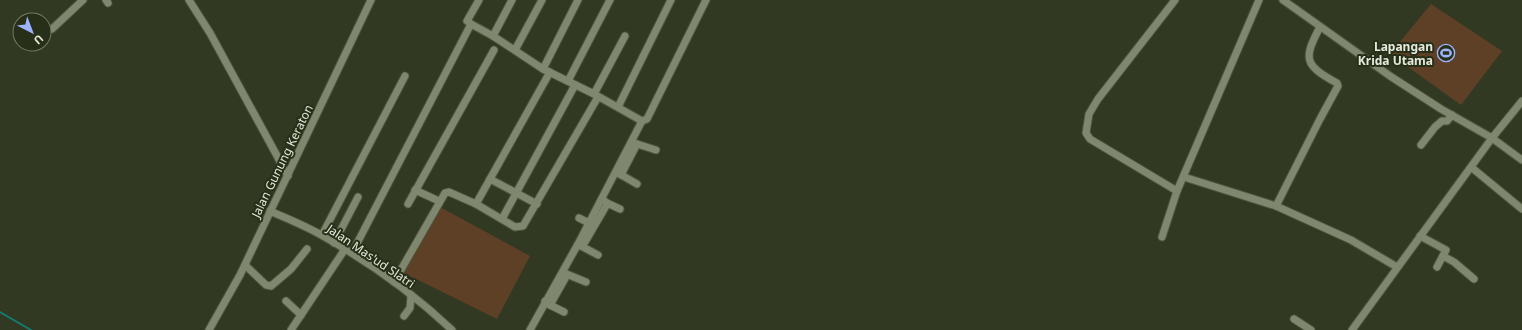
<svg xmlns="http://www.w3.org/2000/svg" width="1522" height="330" viewBox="0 0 1522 330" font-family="'Noto Sans',sans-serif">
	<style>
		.green { fill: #5d4025 }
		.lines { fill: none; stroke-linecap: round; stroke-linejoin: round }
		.stream { stroke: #16796d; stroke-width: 2 }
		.minor-casing { stroke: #4f5440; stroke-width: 9 }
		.minor { stroke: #7f886e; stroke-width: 7 }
		.labels { text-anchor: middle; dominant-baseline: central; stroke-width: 4; stroke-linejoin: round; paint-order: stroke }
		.poi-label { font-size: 12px; font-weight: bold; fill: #e4e9db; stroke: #282f18; text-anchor: end }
		.street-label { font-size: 12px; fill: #e4e9db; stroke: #282f18 }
	</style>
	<rect width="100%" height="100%" fill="#323922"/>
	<!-- green -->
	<g class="green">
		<polygon points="1431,4 1502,51 1461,105 1390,54"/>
		<polygon points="440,207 530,256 497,319 404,273"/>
	</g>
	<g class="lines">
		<!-- stream -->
		<polyline class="stream" points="0,312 31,330"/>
		<defs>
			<g id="minor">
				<polyline points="106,0 108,3"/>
				<polyline points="189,0 210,33 288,176"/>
				<polyline points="1175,0 1098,99 1089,114 1086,133 1090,139 1177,191"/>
				<polyline points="1283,0 1390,76 1441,109 1492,138 1522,160"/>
				<polyline points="471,24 467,21 479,0"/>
				<polyline points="52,29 83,0"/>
				<polyline points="493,36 512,0"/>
				<polyline points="515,50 542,0"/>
				<polyline points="543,69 578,0"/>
				<polyline points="568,81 610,0"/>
				<polyline points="594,94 625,36"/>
				<polyline points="618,107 671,0"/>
				<polyline points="637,144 656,150"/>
				<polyline points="1421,145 1435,127 1442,121 1447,121 1452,115"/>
				<polyline points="1471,167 1522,209"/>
				<polyline points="618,173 637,184"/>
				<polyline points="621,175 636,146 637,144 632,142"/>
				<polyline points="1184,177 1276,206 1351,240 1397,267"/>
				<polyline points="490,179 537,204"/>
				<polyline points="415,190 439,201"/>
				<polyline points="607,203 620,209"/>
				<polyline points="408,204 494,50"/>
				<polyline points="476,204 550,72"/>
				<path d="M1276,206L1320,119L1338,86L1337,83C1304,65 1303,59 1320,27"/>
				<path d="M270,211C288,219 306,226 323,236C369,262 414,294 452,330"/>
				<polyline points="579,218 589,223"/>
				<polyline points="502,219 575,85"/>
				<polyline points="322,235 405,76"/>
				<polyline points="1420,236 1446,250 1437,267"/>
				<polyline points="1162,237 1177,191 1259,0"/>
				<polyline points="334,243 358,197"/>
				<polyline points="578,245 581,246 585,242 606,206 607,203 602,199"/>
				<polyline points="581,246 598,255"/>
				<polyline points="352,253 471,24 493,36 543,69 594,94 642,121 647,119 706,0"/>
				<polyline points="1443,256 1454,262 1474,279"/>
				<polyline points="245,265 266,285 271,286 291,269 307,249"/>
				<polyline points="564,273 586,282"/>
				<polyline points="394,282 445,193 449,192 476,204 515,227 523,226 598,97"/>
				<polyline points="286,301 301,315 345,249"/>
				<polyline points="545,301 550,305 567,275"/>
				<polyline points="550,305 564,312"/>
				<polyline points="404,316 410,308 411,296"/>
				<polyline points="1294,319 1311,330"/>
				<polyline points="209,330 240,275 371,0"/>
				<polyline points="291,330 301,315"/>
				<polyline points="530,330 578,244 642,121"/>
				<polyline points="1352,330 1492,138 1522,101"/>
			</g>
		</defs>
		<!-- minor casing -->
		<use href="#minor" class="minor-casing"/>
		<!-- minor -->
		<use href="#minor" class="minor"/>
	</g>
	<!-- icons -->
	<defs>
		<symbol id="stadium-ring" viewBox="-11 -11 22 22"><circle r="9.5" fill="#282f18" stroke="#9cb4fd" stroke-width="1.5"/><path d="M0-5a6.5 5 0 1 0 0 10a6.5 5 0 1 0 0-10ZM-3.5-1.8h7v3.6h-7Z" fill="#9cb4fd"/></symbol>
	</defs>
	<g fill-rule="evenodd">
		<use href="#stadium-ring" x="1436" y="43" width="20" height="20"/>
	</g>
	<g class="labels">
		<!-- poi labels -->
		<g class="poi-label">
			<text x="1433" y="46">Lapangan<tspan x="1433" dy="14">Krida Utama</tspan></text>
		</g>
		<!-- street labels -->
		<g class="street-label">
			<text transform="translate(282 161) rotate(-64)">Jalan Gunung Keraton</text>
			<text transform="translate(371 256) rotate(34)">Jalan Mas'ud Slatri</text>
		</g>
	</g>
	<!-- north arrow -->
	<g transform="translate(32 32) rotate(138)"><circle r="19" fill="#282f18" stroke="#737966"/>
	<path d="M0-3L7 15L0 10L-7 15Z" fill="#9cb4fd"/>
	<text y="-6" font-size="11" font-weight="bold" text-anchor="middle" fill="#e4e9db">U</text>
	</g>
</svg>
